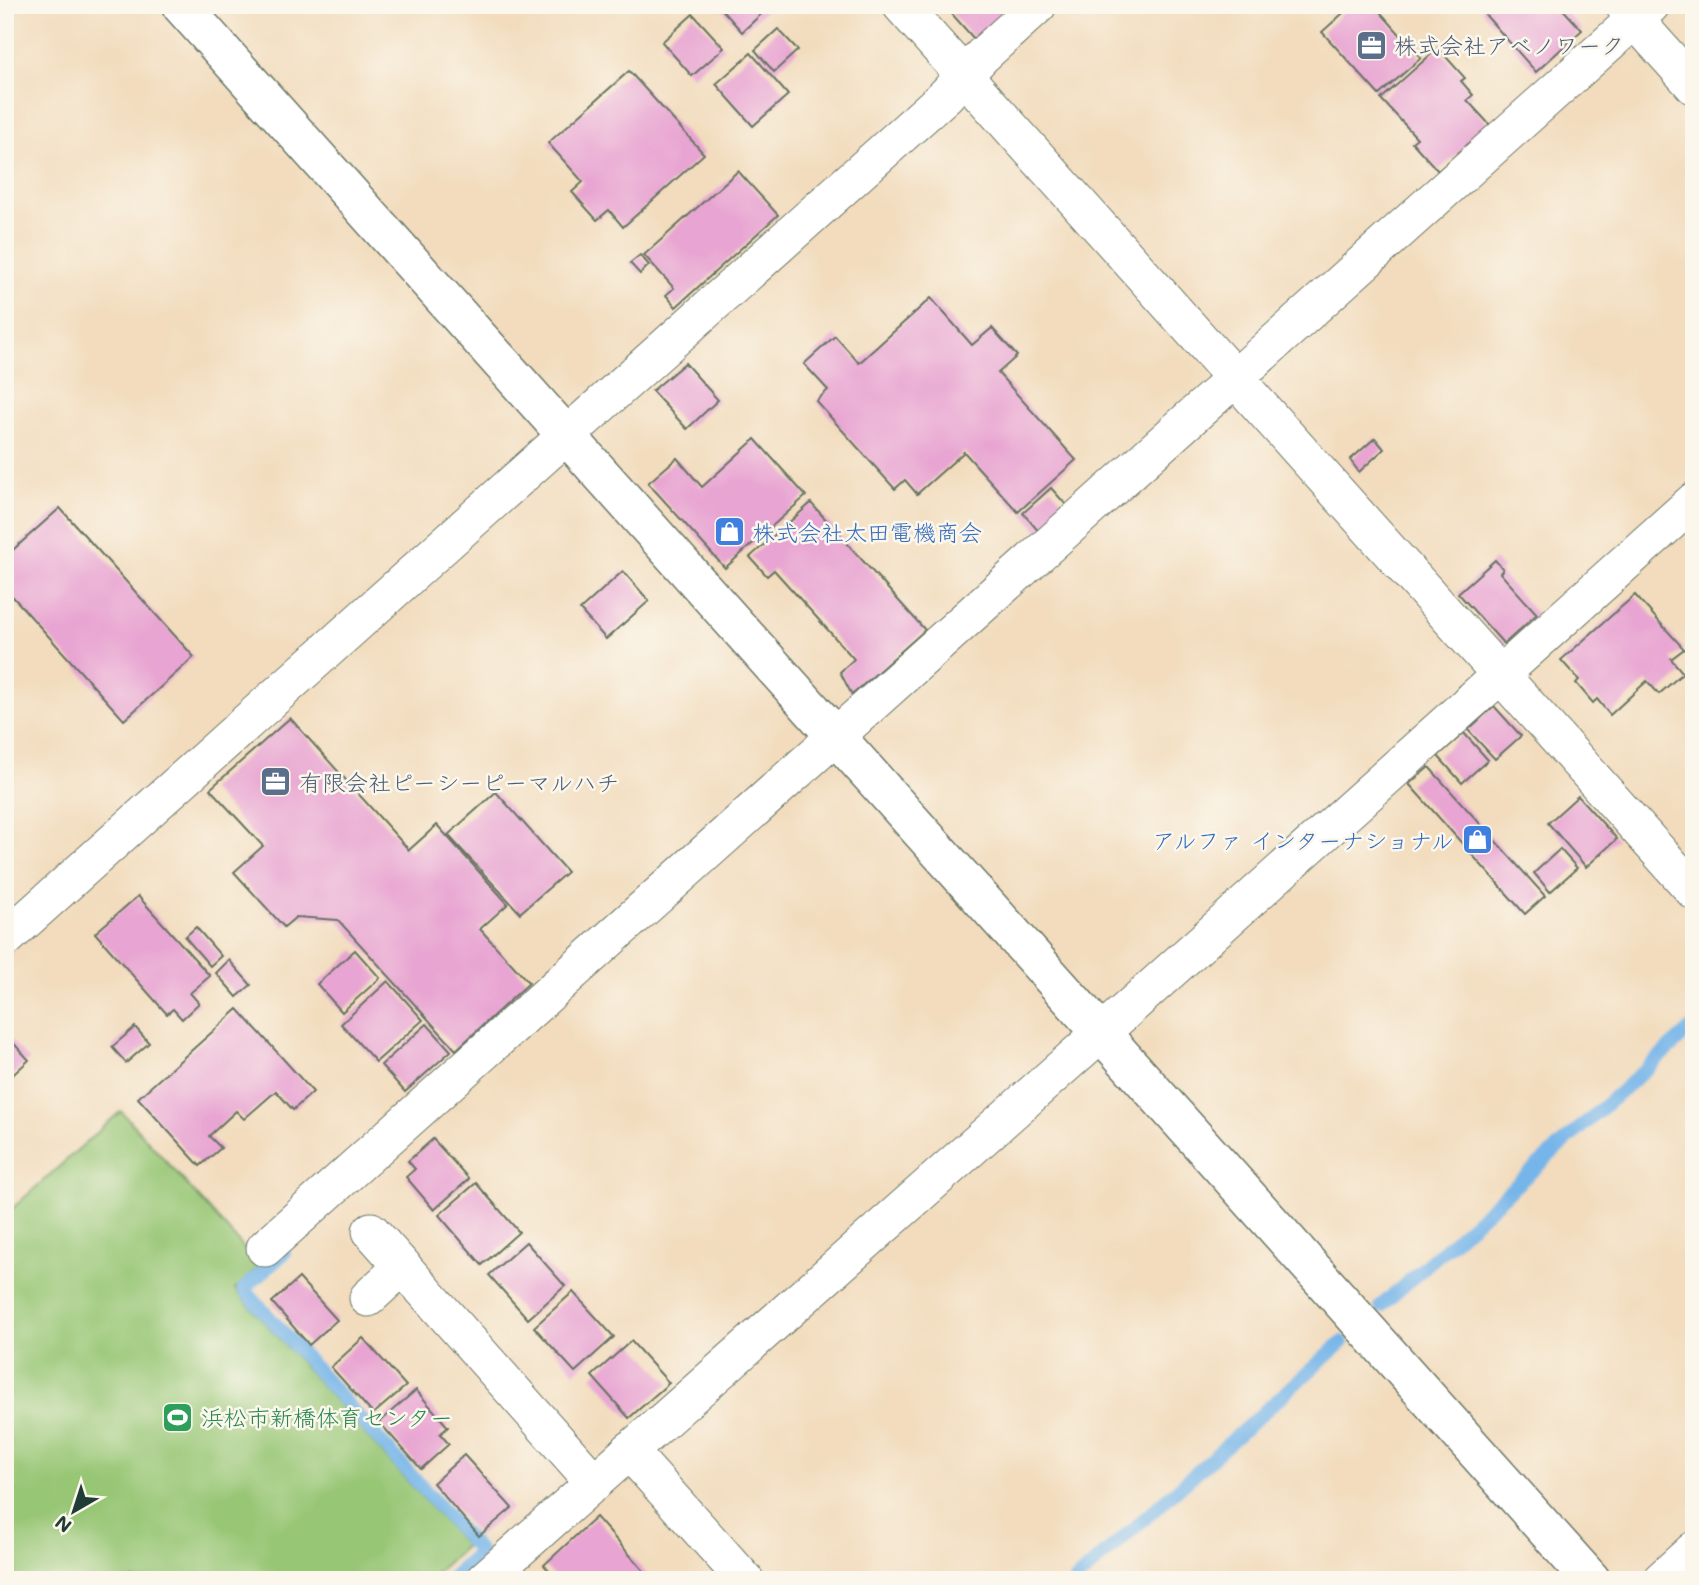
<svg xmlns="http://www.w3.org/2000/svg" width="1699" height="1585" viewBox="0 0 1699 1585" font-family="Mali,'Klee One',sans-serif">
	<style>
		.green { fill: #97c675; stroke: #5b8254; stroke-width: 2 }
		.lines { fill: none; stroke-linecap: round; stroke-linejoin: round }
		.stream { stroke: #76b5e9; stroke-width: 14 }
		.building { fill: #e8a4d2 }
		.minor-casing { stroke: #697564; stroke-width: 39 }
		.tertiary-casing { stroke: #697564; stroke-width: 41 }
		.minor { stroke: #fff; stroke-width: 37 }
		.tertiary { stroke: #fff; stroke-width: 38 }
		.labels { text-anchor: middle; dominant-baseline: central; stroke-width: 5; stroke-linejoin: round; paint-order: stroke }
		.service-label { font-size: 23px; fill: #4e5e75; stroke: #fbf7ec; text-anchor: start }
		.shop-label { font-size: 23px; fill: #366cbe; stroke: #fbf7ec; text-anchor: start }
		.leisure-label { font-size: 23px; fill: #27864d; stroke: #fbf7ec; text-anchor: start }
	</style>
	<rect width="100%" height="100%" fill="#fbf7ec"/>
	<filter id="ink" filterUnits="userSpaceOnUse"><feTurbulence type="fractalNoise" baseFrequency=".0143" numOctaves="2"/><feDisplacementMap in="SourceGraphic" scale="14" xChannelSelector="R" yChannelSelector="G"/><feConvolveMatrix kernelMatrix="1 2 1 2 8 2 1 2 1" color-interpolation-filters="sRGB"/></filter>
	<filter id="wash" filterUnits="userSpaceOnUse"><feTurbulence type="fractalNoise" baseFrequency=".00686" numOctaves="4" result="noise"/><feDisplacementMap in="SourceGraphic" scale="28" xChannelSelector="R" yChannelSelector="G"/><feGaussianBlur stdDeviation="1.57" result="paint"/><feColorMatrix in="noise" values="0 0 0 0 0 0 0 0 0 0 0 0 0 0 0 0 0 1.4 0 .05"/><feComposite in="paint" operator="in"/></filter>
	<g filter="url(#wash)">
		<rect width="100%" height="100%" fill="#f2dcbd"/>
		<!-- green -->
		<polygon class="green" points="121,1111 260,1266 235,1289 466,1546 428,1580 5,1580 5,1215"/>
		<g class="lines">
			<!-- stream -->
			<g class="stream">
				<polyline points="284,1253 244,1289 480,1552 449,1580"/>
				<polyline points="1381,1306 1694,1026"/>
				<polyline points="1076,1580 1342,1342"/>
			</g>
		</g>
		<g id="blocks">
			<!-- building -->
			<g class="building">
				<polygon points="718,5 771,5 742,32"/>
				<polygon points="944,5 1013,5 975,40"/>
				<polygon points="1352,5 1374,5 1421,58 1379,95 1322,32"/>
				<polygon points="1487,5 1559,5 1582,30 1536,72 1481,10"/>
				<polygon points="693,14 724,48 692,76 662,42"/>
				<polygon points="778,29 798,50 774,72 755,50"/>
				<polygon points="1438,48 1465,78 1461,81 1473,95 1467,100 1490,125 1438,171 1412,142 1417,138 1381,99"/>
				<polygon points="751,53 788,95 753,126 716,84"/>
				<polygon points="629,71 704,154 623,227 609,210 597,220 572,192 583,182 548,143"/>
				<polygon points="738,171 778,215 676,307 666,295 674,288 644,255"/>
				<polygon points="640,255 649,265 640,274 630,263"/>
				<polygon points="931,298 972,345 992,328 1017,356 998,373 1076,460 1018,512 964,452 917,494 905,480 895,489 816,401 828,390 804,364 835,336 859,363"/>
				<polygon points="685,363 718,400 687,429 652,391"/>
				<polygon points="1375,438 1384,449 1359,472 1350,460"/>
				<polygon points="755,439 806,496 725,568 648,483 677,458 702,487"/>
				<polygon points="1051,488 1069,508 1040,533 1023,513"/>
				<polygon points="811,503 925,630 852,695 840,672 854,659 774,570 767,576 750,557"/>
				<polygon points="60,508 194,657 124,720 5,588 5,557"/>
				<polygon points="1495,560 1503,569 1500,573 1537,614 1504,644 1458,593"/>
				<polygon points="623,571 649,601 606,639 580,610"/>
				<polygon points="1635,595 1684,649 1671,659 1683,673 1659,694 1647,681 1610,715 1597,699 1593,703 1576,683 1579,680 1561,660"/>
				<polygon points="1494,706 1521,736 1495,759 1468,730"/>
				<polygon points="290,718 409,850 437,825 508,904 480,929 529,983 456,1050 338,920 296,917 284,927 234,872 263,846 210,789"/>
				<polygon points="1464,733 1488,760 1462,783 1438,756"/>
				<polygon points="1429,767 1545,896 1525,914 1409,784"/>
				<polygon points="496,792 567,872 520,913 448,835"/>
				<polygon points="1578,796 1617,839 1586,867 1548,823"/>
				<polygon points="1560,849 1577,868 1550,892 1534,873"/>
				<polygon points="138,896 210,976 190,993 199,1003 182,1019 173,1009 167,1014 95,933"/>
				<polygon points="196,927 221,956 210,966 185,937"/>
				<polygon points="355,950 380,978 342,1012 317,984"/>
				<polygon points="229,960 251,985 237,997 216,973"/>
				<polygon points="388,981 423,1020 376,1062 341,1024"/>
				<polygon points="238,1009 313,1092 293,1110 276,1091 244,1119 236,1111 209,1136 221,1148 200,1166 138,1098"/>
				<polygon points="427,1024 451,1051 405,1092 381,1065"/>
				<polygon points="135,1027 149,1043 126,1063 112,1047"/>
				<polygon points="5,1034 29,1060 5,1082"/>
				<polygon points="433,1139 469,1179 434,1210 406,1177 415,1169 408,1161"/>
				<polygon points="476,1183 519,1232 482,1265 439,1215"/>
				<polygon points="526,1242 565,1286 528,1319 489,1275"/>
				<polygon points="299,1278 337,1320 309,1345 272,1302"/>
				<polygon points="573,1292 614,1337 575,1372 534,1327"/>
				<polygon points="363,1338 406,1386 373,1414 331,1367"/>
				<polygon points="631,1341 669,1383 629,1418 592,1376"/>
				<polygon points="416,1390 448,1427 440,1434 449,1444 421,1469 379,1422"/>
				<polygon points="464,1455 512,1508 479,1536 433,1483"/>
				<polygon points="596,1517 652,1580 557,1580 544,1565"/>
			</g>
		</g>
	</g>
	<g filter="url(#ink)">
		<use href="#blocks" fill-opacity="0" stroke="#697564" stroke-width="2"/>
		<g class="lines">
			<defs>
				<g id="minor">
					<polyline points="901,5 1694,891"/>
					<polyline points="1624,5 1635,20 1694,86"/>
					<polyline points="5,939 946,95 982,56 1038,5"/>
					<polyline points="371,1231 594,1482"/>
					<polyline points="265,1248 1651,5"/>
					<polyline points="368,1298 403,1266"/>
					<polyline points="629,1451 745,1580"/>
					<polyline points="484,1580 1101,1033 1694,501"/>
					<polyline points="1661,1580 1694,1550"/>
				</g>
				<polyline id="tertiary" points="181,5 1591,1580"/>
			</defs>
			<!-- minor casing -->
			<use href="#minor" class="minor-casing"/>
			<!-- tertiary casing -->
			<use href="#tertiary" class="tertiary-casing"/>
			<!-- minor -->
			<use href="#minor" class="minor"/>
			<!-- tertiary -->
			<use href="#tertiary" class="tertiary"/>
		</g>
	</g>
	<!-- icons -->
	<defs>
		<symbol id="office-square" viewBox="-11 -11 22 22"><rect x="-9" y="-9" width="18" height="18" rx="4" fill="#5c6f8a" stroke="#fbf7ec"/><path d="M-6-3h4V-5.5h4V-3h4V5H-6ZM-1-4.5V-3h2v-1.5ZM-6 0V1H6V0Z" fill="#fff"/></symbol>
		<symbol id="shop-square" viewBox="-11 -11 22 22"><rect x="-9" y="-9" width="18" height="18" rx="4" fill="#3f7fe0" stroke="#fbf7ec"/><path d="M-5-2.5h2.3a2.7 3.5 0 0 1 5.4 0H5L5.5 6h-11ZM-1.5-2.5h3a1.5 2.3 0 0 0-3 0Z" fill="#fff"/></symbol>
		<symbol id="stadium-square" viewBox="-11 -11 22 22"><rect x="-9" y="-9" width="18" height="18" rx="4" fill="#2e9e5b" stroke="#fbf7ec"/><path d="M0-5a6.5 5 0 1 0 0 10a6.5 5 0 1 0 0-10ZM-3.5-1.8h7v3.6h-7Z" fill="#fff"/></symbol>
	</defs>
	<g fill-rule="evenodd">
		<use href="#office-square" x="1354" y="28" width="35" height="35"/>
		<use href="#shop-square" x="712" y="514" width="35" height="35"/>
		<use href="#office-square" x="258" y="764" width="35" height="35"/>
		<use href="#shop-square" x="1460" y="822" width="35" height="35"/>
		<use href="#stadium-square" x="160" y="1400" width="35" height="35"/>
	</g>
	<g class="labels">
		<!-- service labels -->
		<g class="service-label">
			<text x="1394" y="45">株式会社アベノワーク</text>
			<text x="299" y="782">有限会社ピーシーピーマルハチ</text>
		</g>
		<!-- shop labels -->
		<g class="shop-label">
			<text x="752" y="532">株式会社太田電機商会</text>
			<text x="1454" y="840" text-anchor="end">アルファ インターナショナル</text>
		</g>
		<!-- leisure labels -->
		<g class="leisure-label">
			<text x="201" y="1417">浜松市新橋体育センター</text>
		</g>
	</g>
	<!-- margin -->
	<rect width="1699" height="1585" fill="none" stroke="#fbf7ec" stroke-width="28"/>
	<!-- north arrow -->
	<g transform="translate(74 1511) rotate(219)" stroke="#fbf7ec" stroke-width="5" paint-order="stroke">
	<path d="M0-5L12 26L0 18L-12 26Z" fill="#1f3d34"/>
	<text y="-10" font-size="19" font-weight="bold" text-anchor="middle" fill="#1f3d34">N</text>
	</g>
</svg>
